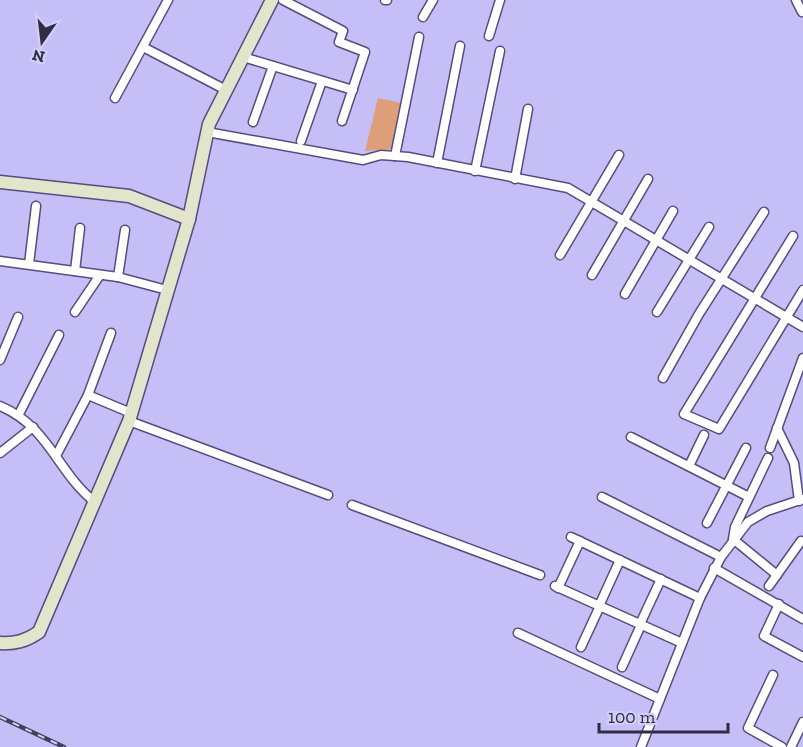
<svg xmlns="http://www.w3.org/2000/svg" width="803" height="747" viewBox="0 0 803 747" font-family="'Zilla Slab',serif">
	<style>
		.green { fill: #de9e79 }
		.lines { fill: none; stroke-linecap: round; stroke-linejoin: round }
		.street-casing { stroke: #564d7e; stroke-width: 11 }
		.secondary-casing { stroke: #564d7e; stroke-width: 15 }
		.street { stroke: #fff; stroke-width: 8 }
		.secondary { stroke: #e3e4cc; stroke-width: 12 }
		.rail-casing { stroke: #43405a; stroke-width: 4.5 }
		.rail { stroke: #d3cdfa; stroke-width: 2; stroke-dasharray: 7; stroke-linecap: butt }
	</style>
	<rect width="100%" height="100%" fill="#c6bef6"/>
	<!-- green -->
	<polygon class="green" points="378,98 401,103 392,149 365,151"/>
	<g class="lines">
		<defs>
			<g id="street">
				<polyline points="283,0 343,31 339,42 365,52 342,121"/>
				<polyline points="385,0 387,0"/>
				<polyline points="796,0 802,12"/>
				<polyline points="423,17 433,0"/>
				<polyline points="489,36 500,0"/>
				<polyline points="143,47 226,90"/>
				<polyline points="243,57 353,90"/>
				<polyline points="115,98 168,0"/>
				<polyline points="253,122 273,66"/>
				<polyline points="207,132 363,160 381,155 408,157 568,188 803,327"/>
				<polyline points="301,141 322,81"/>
				<polyline points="395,156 419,37"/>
				<polyline points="437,163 460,46"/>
				<polyline points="475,171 500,51"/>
				<polyline points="515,179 528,109"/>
				<polyline points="793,236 684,414 719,429 803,290"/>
				<polyline points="560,255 619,155"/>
				<polyline points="0,261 118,277 167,290"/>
				<polyline points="29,264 36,206"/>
				<polyline points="75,271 80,228"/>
				<polyline points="592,275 648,179"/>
				<polyline points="118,277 125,230"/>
				<polyline points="625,294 673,211"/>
				<polyline points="75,312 100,275"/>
				<polyline points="657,312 709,227"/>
				<polyline points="0,360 18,317"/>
				<polyline points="663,378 699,314 764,212"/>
				<polyline points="88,395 131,413"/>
				<path d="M0,406C50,427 57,473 96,503"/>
				<polyline points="19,414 59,335"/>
				<polyline points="129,421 328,495"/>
				<polyline points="777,428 794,463 799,501"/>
				<polyline points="631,437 749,497"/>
				<polyline points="770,448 803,358"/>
				<polyline points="0,453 33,427"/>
				<polyline points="57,454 88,395 111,333"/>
				<polyline points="768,458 735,527 733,539 777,575"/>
				<polyline points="689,466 704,435"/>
				<polyline points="602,497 721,557"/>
				<polyline points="352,505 540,575"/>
				<polyline points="707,523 746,448"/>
				<polyline points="571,537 700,598"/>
				<polyline points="714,568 803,619"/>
				<polyline points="555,586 682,643"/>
				<polyline points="769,586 801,541"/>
				<polyline points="558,588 580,541"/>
				<polyline points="779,604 764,636 803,657"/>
				<polyline points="599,606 620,560"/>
				<polyline points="640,624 661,579"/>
				<polyline points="518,633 660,699"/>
				<polyline points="581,647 600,606"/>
				<polyline points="622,667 641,625"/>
				<polyline points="773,675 748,728 782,747"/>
				<polyline points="641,747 700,598 721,557 748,522 767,511 803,499"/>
				<polyline points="791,747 803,722"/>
			</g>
			<g id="secondary">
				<polyline points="0,182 129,196 189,219"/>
				<path d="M0,643C15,644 26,641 39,632L129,421L189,219L209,124L272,0"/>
			</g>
		</defs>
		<!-- street casing -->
		<use href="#street" class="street-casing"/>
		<!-- secondary casing -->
		<use href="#secondary" class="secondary-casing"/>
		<!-- street -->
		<use href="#street" class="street"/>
		<!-- secondary -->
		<use href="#secondary" class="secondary"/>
		<defs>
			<polyline id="rail" points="0,717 64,747"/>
		</defs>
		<!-- rail casing -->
		<use href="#rail" class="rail-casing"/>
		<!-- rail -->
		<use href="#rail" class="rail"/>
	</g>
	<!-- north arrow -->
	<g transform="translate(42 42) rotate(194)" stroke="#d3cdfa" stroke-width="4.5" paint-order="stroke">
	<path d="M0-4.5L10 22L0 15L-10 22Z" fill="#302d43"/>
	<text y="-9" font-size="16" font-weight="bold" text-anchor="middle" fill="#302d43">N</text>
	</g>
	<!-- scale -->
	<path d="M599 723v9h129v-9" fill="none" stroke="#302d43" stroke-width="3"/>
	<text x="608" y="723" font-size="18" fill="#302d43" stroke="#d3cdfa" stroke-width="4.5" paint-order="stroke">100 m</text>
</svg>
